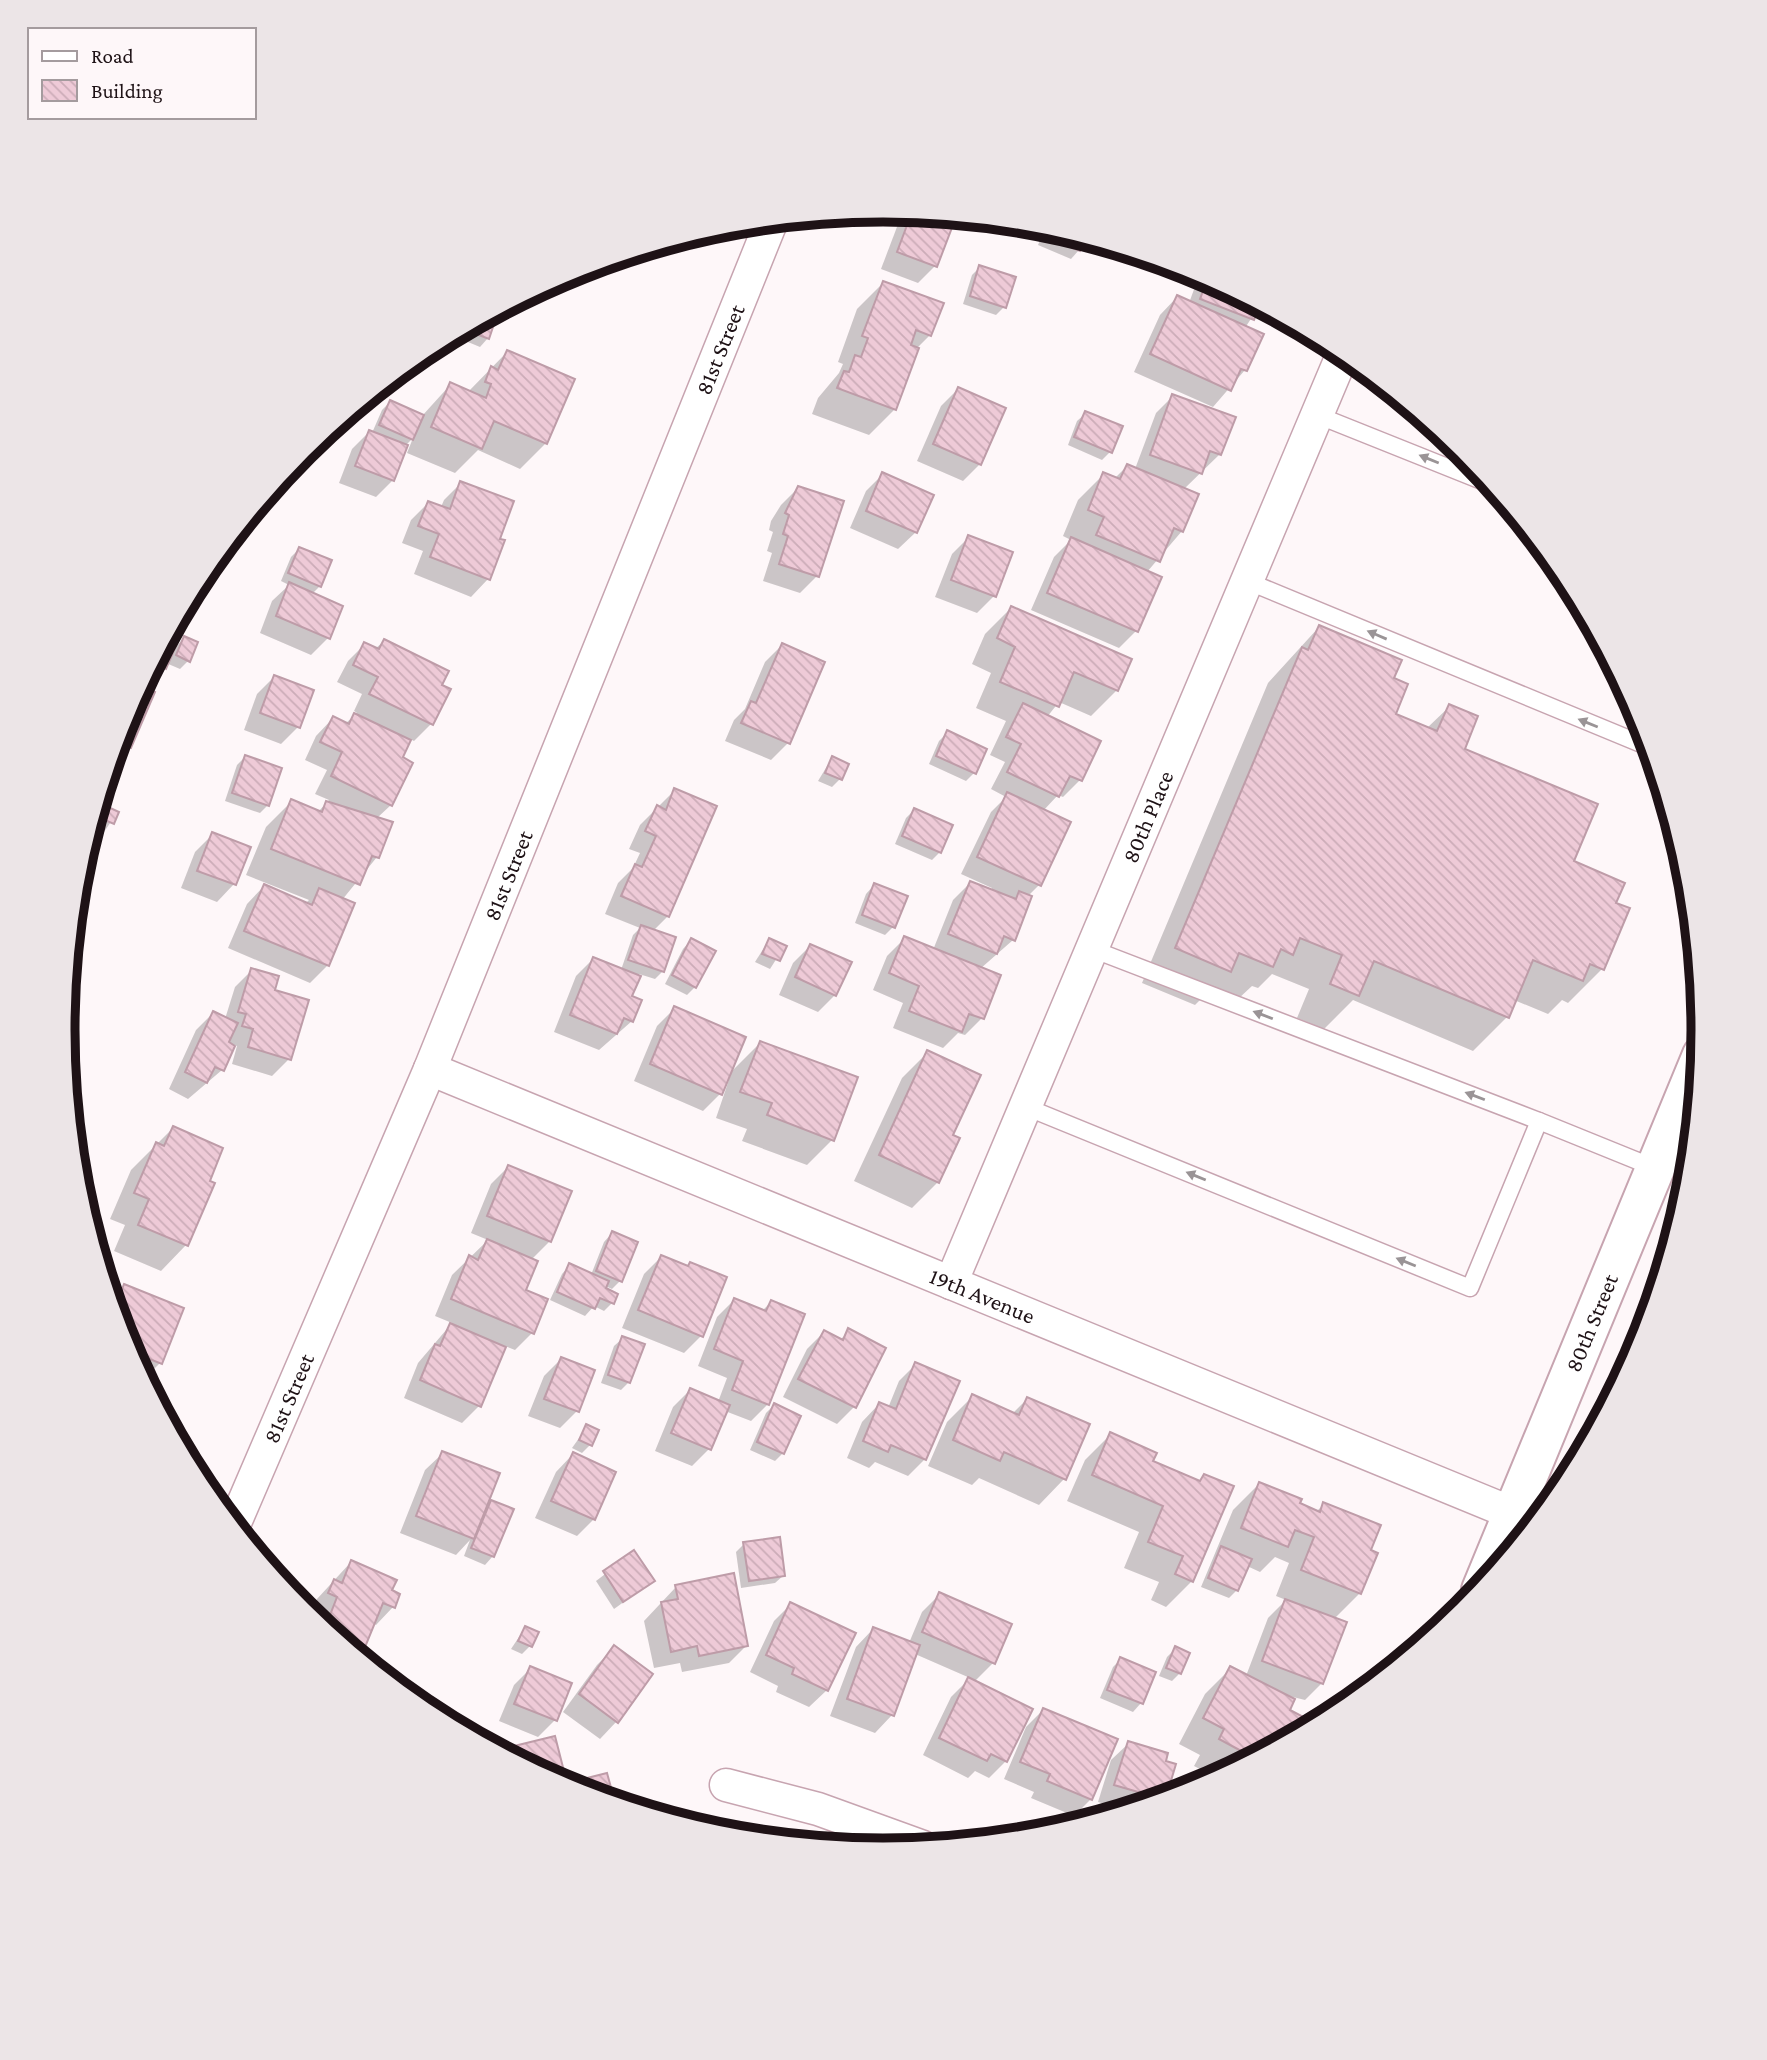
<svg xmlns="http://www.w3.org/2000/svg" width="1767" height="2060" viewBox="0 0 1767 2060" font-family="'Crimson Pro',serif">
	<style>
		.shadow { fill: #0003 }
		.building { fill: url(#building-back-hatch); stroke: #be9ca8; stroke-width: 2 }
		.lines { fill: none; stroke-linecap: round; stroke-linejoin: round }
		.service-casing { stroke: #c7a4b0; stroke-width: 19 }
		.minor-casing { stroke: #c7a4b0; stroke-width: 35 }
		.tertiary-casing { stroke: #c7a4b0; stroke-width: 42 }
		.service { stroke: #fff; stroke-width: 16 }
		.minor { stroke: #fff; stroke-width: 32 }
		.tertiary { stroke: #fff; stroke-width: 38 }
		.oneway { fill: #9a9496 }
		.labels { text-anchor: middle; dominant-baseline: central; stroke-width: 6; stroke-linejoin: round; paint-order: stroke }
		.street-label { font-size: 23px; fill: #1e1216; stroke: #fef7f9 }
		.rim { fill: none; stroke: #1e1216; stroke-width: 9 }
	</style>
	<defs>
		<pattern id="building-back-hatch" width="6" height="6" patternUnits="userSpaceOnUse" patternTransform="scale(1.75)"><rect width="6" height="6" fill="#eecad7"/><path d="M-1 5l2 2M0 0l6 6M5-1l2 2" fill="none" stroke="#ccacb8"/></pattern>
	</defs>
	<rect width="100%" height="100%" fill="#fef7f9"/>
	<!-- shadow -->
	<g class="shadow">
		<polygon points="907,212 954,216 935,266 918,283 881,269 900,219"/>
		<polygon points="1046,226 1084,237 1079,250 1071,259 1038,245"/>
		<polygon points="626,255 617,264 606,261"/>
		<polygon points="980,267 1004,307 996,315 963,304 972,275"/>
		<polygon points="1200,273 1273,312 1269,316 1256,311 1245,328 1245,370 1213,407 1134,372 1160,315 1177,297 1189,303"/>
		<polygon points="883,283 930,335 918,347 895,409 869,435 812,414 818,398 839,373 843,364 838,362 857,309"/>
		<polygon points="497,310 488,338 480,347 451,335"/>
		<polygon points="507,352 546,443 520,469 478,450 455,473 407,453 413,438 406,445 393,480 376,497 339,483 352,449 369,432 372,433 382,410 390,402 422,416 451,384 468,392"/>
		<polygon points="958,389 980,464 963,481 917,461 941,406"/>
		<polygon points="1173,396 1220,454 1184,489 1182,531 1147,572 1160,578 1136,631 1119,648 1031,610 1054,557 1071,540 1063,536 1078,500 1104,474 1114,479 1127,466 1135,469 1156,413"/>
		<polygon points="1086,413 1110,452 1102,460 1068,445 1077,421"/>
		<polygon points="883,474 916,532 898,549 850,528 866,491"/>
		<polygon points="461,483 498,540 488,579 471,597 414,574 423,551 402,543 411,520 428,503 441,507 444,500"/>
		<polygon points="798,488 817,576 800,593 763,581 772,553 767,551 773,532 769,530 771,521 781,505"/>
		<polygon points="969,537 994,596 977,613 935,597 952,554"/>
		<polygon points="299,549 320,586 312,594 328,638 311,655 260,633 272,601 289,585 281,581 291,557"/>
		<polygon points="1011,608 1117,690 1091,716 1059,702 1047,717 1080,780 1063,797 1058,795 1043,811 1068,823 1039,885 1028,896 1013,940 980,969 982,1018 965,1035 958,1033 943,1048 893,1028 903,1003 873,990 887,956 904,939 933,950 953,900 970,883 991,891 992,888 961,874 991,812 1006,797 991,789 1005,762 990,755 1006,721 976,708 991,673 972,664 985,634"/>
		<polygon points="1319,627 1392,679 1394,715 1426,729 1450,706 1463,750 1614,904 1627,909 1602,969 1568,1003 1562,1000 1548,1014 1514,1000 1507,1017 1473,1051 1353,1000 1324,1029 1297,1018 1309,989 1272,974 1258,988 1252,986 1237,1000 1211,989 1195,1005 1142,983 1268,683"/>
		<polygon points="172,630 172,651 184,638 188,661 180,669 166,663 147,685 143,683"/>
		<polygon points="384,641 448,690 431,724 414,741 410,739 400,758 391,805 377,818 377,857 342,900 328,965 310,983 228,948 247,904 264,886 305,904 309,900 246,875 266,827 292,801 318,812 329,800 315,794 327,770 305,760 316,736 333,718 345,724 357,713 354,711 362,694 337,682 348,661 365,644 375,649"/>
		<polygon points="782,645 788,743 771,760 725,741 734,720 745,709 765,662"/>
		<polygon points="274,677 298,727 281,744 244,730 257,694"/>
		<polygon points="141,688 130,747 113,764 126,716"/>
		<polygon points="948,732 974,773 966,781 929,764 939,741"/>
		<polygon points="245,757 268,805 260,813 225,801 237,765"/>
		<polygon points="832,758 840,779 832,787 818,781"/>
		<polygon points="104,786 109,788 95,819 106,808 117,813 104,832 92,826"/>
		<polygon points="675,790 668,916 653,931 663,971 655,979 639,974 630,997 632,1021 599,1050 554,1032 576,976 593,959 621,970 633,935 640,928 605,914 618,883 633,868 640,853 629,849 640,825"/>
		<polygon points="914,810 940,852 932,860 895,844 906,818"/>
		<polygon points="213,834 248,848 234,884 217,902 181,888 195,852"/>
		<polygon points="874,885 893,927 885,935 855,923 866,894"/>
		<polygon points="691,940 695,987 687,995 665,984 683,949"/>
		<polygon points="769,940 784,947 770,969 755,962"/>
		<polygon points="810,946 835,995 818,1012 779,995 793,963"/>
		<polygon points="252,970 272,991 289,1059 272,1076 232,1064 237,1046 234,1045 222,1070 188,1099 169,1089 196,1030 213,1013 225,1019 235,987"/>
		<polygon points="674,1009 720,1094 703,1111 634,1081 657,1026"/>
		<polygon points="760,1043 832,1140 807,1165 742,1141 747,1129 716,1118 732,1071"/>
		<polygon points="928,1052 951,1136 938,1182 912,1208 854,1181 902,1078"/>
		<polygon points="173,1128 186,1245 161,1271 114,1251 125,1225 110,1219 131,1170"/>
		<polygon points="508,1167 550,1241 531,1260 524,1291 532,1333 515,1350 505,1346 479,1406 462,1423 404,1398 418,1363 452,1323 435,1316 452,1275 488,1240 471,1233 491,1184"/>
		<polygon points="612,1233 620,1281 612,1289 599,1283 612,1303 604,1311 594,1306 585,1316 550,1300 562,1274 570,1265 591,1275 604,1242"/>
		<polygon points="661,1257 686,1267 690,1264 701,1336 684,1353 622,1328 644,1274"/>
		<polygon points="125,1286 160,1363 144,1379 125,1344 112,1299"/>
		<polygon points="734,1300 762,1311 771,1302 768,1404 751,1421 725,1411 709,1449 692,1466 655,1451 673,1407 690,1390 718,1402 727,1378 698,1366 717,1317"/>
		<polygon points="849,1331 884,1349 854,1407 837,1424 783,1397 807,1349 824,1332 840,1340"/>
		<polygon points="623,1338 629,1382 621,1390 601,1383 614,1346"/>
		<polygon points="561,1359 577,1411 560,1428 528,1416 544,1376"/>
		<polygon points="916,1364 925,1459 908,1476 875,1462 869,1468 847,1458 862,1422 879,1404 888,1408 899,1381"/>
		<polygon points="973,1396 1012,1414 1027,1399 1064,1479 1039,1505 979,1478 972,1485 928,1466 947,1422"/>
		<polygon points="774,1405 783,1453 775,1461 750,1450 766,1413"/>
		<polygon points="587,1427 590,1445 582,1453 572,1448"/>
		<polygon points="1111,1434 1150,1462 1198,1482 1204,1476 1192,1581 1166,1607 1151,1600 1159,1582 1124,1568 1139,1532 1067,1501 1085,1460"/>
		<polygon points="443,1453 484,1508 491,1502 493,1556 485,1565 464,1556 470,1540 456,1555 400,1533 425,1470"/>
		<polygon points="573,1454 594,1519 577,1536 535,1518 556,1472"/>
		<polygon points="1259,1484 1316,1512 1324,1504 1369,1551 1360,1593 1334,1619 1322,1683 1305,1700 1281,1694 1300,1733 1217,1778 1194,1766 1200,1755 1179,1744 1205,1694 1231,1668 1246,1676 1268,1618 1286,1600 1276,1596 1289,1563 1275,1557 1260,1572 1247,1566 1237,1590 1229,1598 1201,1587 1233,1510"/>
		<polygon points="744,1544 784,1575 775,1583 741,1588 736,1552"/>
		<polygon points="634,1552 653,1581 614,1609 596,1581"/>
		<polygon points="351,1562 398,1595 393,1607 376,1625 373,1623 359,1656 318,1622 321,1614 312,1610 317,1599"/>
		<polygon points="676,1587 746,1646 729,1663 682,1672 680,1663 654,1668 644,1621"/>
		<polygon points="940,1594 1010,1625 993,1663 974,1682 1006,1761 989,1778 975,1771 968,1778 923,1755 951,1697 970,1678 915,1654 892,1715 875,1733 830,1716 856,1647 873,1629 909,1643 922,1612"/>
		<polygon points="791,1604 827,1690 809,1707 776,1692 778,1686 750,1672 774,1621"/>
		<polygon points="525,1628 530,1646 522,1654 511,1649"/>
		<polygon points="614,1648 617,1721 600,1739 563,1712 597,1665"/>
		<polygon points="1175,1649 1180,1673 1172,1681 1159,1676 1167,1657"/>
		<polygon points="1121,1659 1154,1673 1141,1703 1133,1712 1100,1698 1113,1667"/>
		<polygon points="531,1668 555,1720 538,1737 499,1721 514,1685"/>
		<polygon points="1043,1710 1091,1799 1074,1816 1031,1798 1034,1792 1004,1779 1026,1727"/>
		<polygon points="1129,1743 1166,1793 1158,1800 1125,1810 1098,1802 1111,1760"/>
		<polygon points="511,1749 566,1786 569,1788 506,1754"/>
	</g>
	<!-- building -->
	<g class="building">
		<polygon points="912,212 956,217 937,267 897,252"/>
		<polygon points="1049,227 1086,238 1080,251 1045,237"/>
		<polygon points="979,265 1016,277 1006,308 970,296"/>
		<polygon points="1208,278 1260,305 1254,320 1200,299"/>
		<polygon points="883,281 944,303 931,336 916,330 911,345 919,348 896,410 837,388 844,371 849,372 855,355 861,357 868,338 862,336"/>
		<polygon points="1177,295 1264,334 1247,371 1241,369 1231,391 1150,354"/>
		<polygon points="499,309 489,339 463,329"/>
		<polygon points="507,350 575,379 547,444 494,421 482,449 431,427 450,382 486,398 491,384 485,382 491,366 498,370"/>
		<polygon points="958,387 1006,408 981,465 933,444"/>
		<polygon points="1172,394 1236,417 1221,455 1210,451 1202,474 1150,455"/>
		<polygon points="390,400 424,415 413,440 379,425"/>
		<polygon points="1085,411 1123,426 1112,453 1074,437"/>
		<polygon points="369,430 408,445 394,481 355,466"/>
		<polygon points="1127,464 1199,494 1183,532 1174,528 1160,562 1096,535 1104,517 1088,510 1103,472 1120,479"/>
		<polygon points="882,472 934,495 917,533 866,511"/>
		<polygon points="460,481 514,501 500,539 505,540 490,580 430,557 439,534 418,526 428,501 450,509"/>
		<polygon points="798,486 844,501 819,577 779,564 788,536 783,534 789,515 785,513"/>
		<polygon points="968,535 1013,552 996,597 951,580"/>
		<polygon points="1071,537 1162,577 1138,632 1047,593"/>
		<polygon points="299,547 332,560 321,587 288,573"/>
		<polygon points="289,582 343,606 330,639 276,616"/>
		<polygon points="1011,606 1132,659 1118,691 1074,672 1059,707 1000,682 1015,647 997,638"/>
		<polygon points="1319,625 1402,660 1394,678 1408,684 1396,714 1437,731 1449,704 1478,716 1465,749 1598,804 1574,861 1625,883 1616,903 1630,908 1604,970 1590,964 1583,981 1533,960 1509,1018 1374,961 1359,996 1330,984 1342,955 1300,938 1293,955 1281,949 1273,967 1239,953 1231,972 1175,948 1302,647 1308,650"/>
		<polygon points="172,628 182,632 166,669 154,663"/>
		<polygon points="184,636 198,642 190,662 176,655"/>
		<polygon points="384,639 449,671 442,685 451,689 433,725 369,694 378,677 353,665 364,642 379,649"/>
		<polygon points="782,643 825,662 790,744 741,723 751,701 756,703"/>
		<polygon points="274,675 314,690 300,728 260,713"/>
		<polygon points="141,686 155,692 131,748 118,742 126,716"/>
		<polygon points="1023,703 1101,741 1082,781 1070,776 1059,797 1007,772 1021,744 1006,737"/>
		<polygon points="354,713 411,740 403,757 413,763 392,806 331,776 342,752 320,742 333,716 349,724"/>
		<polygon points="947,730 987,749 976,774 936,756"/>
		<polygon points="245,755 282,768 269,806 232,793"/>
		<polygon points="832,756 849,764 842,780 825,773"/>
		<polygon points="105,785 111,787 93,829 91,828"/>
		<polygon points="674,788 717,806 669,917 621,896 635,864 642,867 656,836 645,831 657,805 666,810"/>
		<polygon points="1007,792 1071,822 1041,886 977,857"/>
		<polygon points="291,799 322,812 326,801 393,822 379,858 372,856 360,885 271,849"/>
		<polygon points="106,806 119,812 114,824 100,818"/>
		<polygon points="914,808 953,825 941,853 902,836"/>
		<polygon points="212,832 251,847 236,885 197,871"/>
		<polygon points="970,881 1016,899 1019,891 1032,896 1015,941 1004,936 997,954 948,934"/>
		<polygon points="874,883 908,896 895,928 862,915"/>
		<polygon points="264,884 312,905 319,888 355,903 329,966 244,931"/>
		<polygon points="641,925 676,937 664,972 628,960"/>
		<polygon points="904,936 1001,975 984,1019 969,1014 962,1032 909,1011 919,986 889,973"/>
		<polygon points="691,938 716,951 696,988 672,975"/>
		<polygon points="769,938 787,946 780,961 762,954"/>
		<polygon points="810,944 852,962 836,996 795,977"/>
		<polygon points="593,957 641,976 632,996 642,1000 633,1022 624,1018 617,1034 570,1015"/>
		<polygon points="251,968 279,976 275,990 309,1000 291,1060 248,1047 253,1029 242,1026 246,1014 238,1012"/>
		<polygon points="674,1006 746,1037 722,1095 650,1064"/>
		<polygon points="213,1011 238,1023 229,1042 235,1046 224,1071 215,1067 207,1083 185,1072"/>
		<polygon points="760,1041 858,1077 834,1141 767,1115 772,1103 740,1092"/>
		<polygon points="927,1050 981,1075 953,1135 960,1138 939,1183 879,1155"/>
		<polygon points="173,1126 223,1148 210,1181 215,1183 188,1246 138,1225 149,1199 134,1193 156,1142 164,1146"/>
		<polygon points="508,1165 572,1191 551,1242 487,1216"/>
		<polygon points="612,1231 638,1242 622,1282 596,1271"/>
		<polygon points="487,1239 538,1261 526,1290 548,1299 534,1334 451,1299 469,1255 478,1260"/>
		<polygon points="661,1255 688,1266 690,1262 727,1277 703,1337 638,1310"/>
		<polygon points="569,1263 609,1281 606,1288 618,1294 614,1304 600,1298 595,1309 557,1292"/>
		<polygon points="124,1284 184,1308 162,1364 129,1351 125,1344 115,1309"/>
		<polygon points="734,1298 766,1311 771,1300 805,1314 769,1405 732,1390 743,1361 714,1349"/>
		<polygon points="450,1323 506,1347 481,1407 420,1380 435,1344 440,1346"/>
		<polygon points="848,1328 886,1348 856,1408 798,1379 824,1330 843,1340"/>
		<polygon points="622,1336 645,1344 630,1383 608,1375"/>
		<polygon points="561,1357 595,1370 579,1412 544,1399"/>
		<polygon points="915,1362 960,1381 926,1460 891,1445 888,1452 863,1441 879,1402 896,1409"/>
		<polygon points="690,1388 730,1405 711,1450 671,1433"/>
		<polygon points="972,1394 1019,1415 1027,1397 1090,1424 1066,1480 1004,1452 1000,1461 953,1440"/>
		<polygon points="774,1403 801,1416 784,1454 757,1442"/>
		<polygon points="586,1424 599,1430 592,1446 579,1440"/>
		<polygon points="1110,1432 1157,1453 1153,1461 1200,1481 1204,1474 1234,1486 1193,1582 1175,1574 1183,1556 1148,1542 1163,1506 1092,1475"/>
		<polygon points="442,1451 500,1473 474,1539 416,1516"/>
		<polygon points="573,1452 616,1472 595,1520 551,1501"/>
		<polygon points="1259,1482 1302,1499 1300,1503 1320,1512 1323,1502 1381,1525 1371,1550 1378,1553 1361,1594 1301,1570 1314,1537 1295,1530 1288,1547 1241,1528"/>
		<polygon points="491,1500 514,1509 494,1557 471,1548"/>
		<polygon points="780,1537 785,1576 749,1581 743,1542"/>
		<polygon points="1221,1546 1252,1559 1238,1591 1208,1578"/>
		<polygon points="634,1550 655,1581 623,1602 603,1571"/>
		<polygon points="351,1560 397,1580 392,1590 400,1594 395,1608 383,1603 361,1657 325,1628 337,1597 328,1593 334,1579 342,1583"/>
		<polygon points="734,1573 748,1646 699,1656 697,1646 671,1652 661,1602 678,1599 675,1585"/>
		<polygon points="939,1592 1012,1624 995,1664 922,1632"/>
		<polygon points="1285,1599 1347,1622 1323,1684 1262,1661"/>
		<polygon points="790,1602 856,1633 828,1691 792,1674 794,1668 766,1655"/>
		<polygon points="525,1626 539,1632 532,1647 518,1641"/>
		<polygon points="873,1627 920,1645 894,1716 847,1699"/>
		<polygon points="614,1645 653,1674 618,1723 579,1694"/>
		<polygon points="1175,1646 1190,1653 1181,1674 1166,1668"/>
		<polygon points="1120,1657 1156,1672 1143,1704 1107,1690"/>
		<polygon points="530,1666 572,1683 557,1721 514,1704"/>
		<polygon points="1230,1666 1295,1699 1290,1710 1309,1720 1303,1732 1238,1766 1245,1753 1219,1739 1224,1729 1203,1718"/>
		<polygon points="968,1677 1033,1709 1007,1762 991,1754 987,1761 939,1738"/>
		<polygon points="1043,1708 1118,1739 1092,1800 1047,1781 1050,1774 1020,1762"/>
		<polygon points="555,1736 567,1783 607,1773 615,1802 569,1788 513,1758 510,1747"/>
		<polygon points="1128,1741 1168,1753 1166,1761 1176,1764 1167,1794 1154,1789 1152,1796 1114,1785"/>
	</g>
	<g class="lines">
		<defs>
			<g id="service">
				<polyline points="1317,415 1492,485"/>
				<polyline points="1247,581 1651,748"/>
				<polyline points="1092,949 1539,1121"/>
				<polyline points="1026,1107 1470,1288 1539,1121 1655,1168"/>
			</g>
			<g id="minor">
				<path id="s1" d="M430,1069L1536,1523"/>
				<path id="s2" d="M951,1283L1344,351"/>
				<path id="s3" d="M234,1525L430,1069L772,220"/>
				<polyline points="726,1785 818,1809 923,1847"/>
			</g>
			<g id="tertiary">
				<path id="s4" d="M1481,1590L1702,1055"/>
			</g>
		</defs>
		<!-- service casing -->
		<use href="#service" class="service-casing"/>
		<!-- minor casing -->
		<use href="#minor" class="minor-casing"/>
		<!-- tertiary casing -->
		<use href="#tertiary" class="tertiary-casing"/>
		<!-- service -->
		<use href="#service" class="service"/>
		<!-- minor -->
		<use href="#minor" class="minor"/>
		<!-- tertiary -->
		<use href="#tertiary" class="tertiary"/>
	</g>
	<!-- one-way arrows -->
	<defs><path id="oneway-solid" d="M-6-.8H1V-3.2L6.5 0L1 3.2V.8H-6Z" transform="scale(1.75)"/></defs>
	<g class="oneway">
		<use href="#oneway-solid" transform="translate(1429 459) rotate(-158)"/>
		<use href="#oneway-solid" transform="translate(1377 635) rotate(-157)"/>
		<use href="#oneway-solid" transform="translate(1588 723) rotate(-158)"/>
		<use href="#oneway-solid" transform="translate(1263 1015) rotate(-159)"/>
		<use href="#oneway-solid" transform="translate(1475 1096) rotate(-159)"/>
		<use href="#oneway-solid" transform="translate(1196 1176) rotate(-158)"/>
		<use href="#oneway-solid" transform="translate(1406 1262) rotate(-158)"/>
	</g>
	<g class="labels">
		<!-- street labels -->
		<g class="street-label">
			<text stroke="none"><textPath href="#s3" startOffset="1272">81st Street</textPath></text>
			<text stroke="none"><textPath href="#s2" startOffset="506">80th Place</textPath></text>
			<text stroke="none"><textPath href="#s3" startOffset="705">81st Street</textPath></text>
			<text stroke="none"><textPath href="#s1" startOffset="597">19th Avenue</textPath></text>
			<text stroke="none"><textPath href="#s4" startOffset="289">80th Street</textPath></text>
			<text stroke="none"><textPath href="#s3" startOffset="138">81st Street</textPath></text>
		</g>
	</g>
	<!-- crop -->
	<path d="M0 0H1767V2060H0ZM75 1030a808 808 0 1 1 1616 0a808 808 0 1 1-1616 0Z" fill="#ece5e7" fill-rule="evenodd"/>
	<path class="rim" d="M75 1030a808 808 0 1 1 1616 0a808 808 0 1 1-1616 0Z"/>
	<!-- legend -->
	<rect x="28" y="28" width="228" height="91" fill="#fef7f9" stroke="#a49b9e" stroke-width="2"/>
	<rect x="42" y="51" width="35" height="10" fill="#ffffff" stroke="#a49b9e" stroke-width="2"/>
	<text x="91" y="63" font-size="21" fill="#1e1216">Road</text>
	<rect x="42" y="80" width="35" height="21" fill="url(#building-back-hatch)" stroke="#a49b9e" stroke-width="2"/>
	<text x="91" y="98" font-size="21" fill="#1e1216">Building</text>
</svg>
